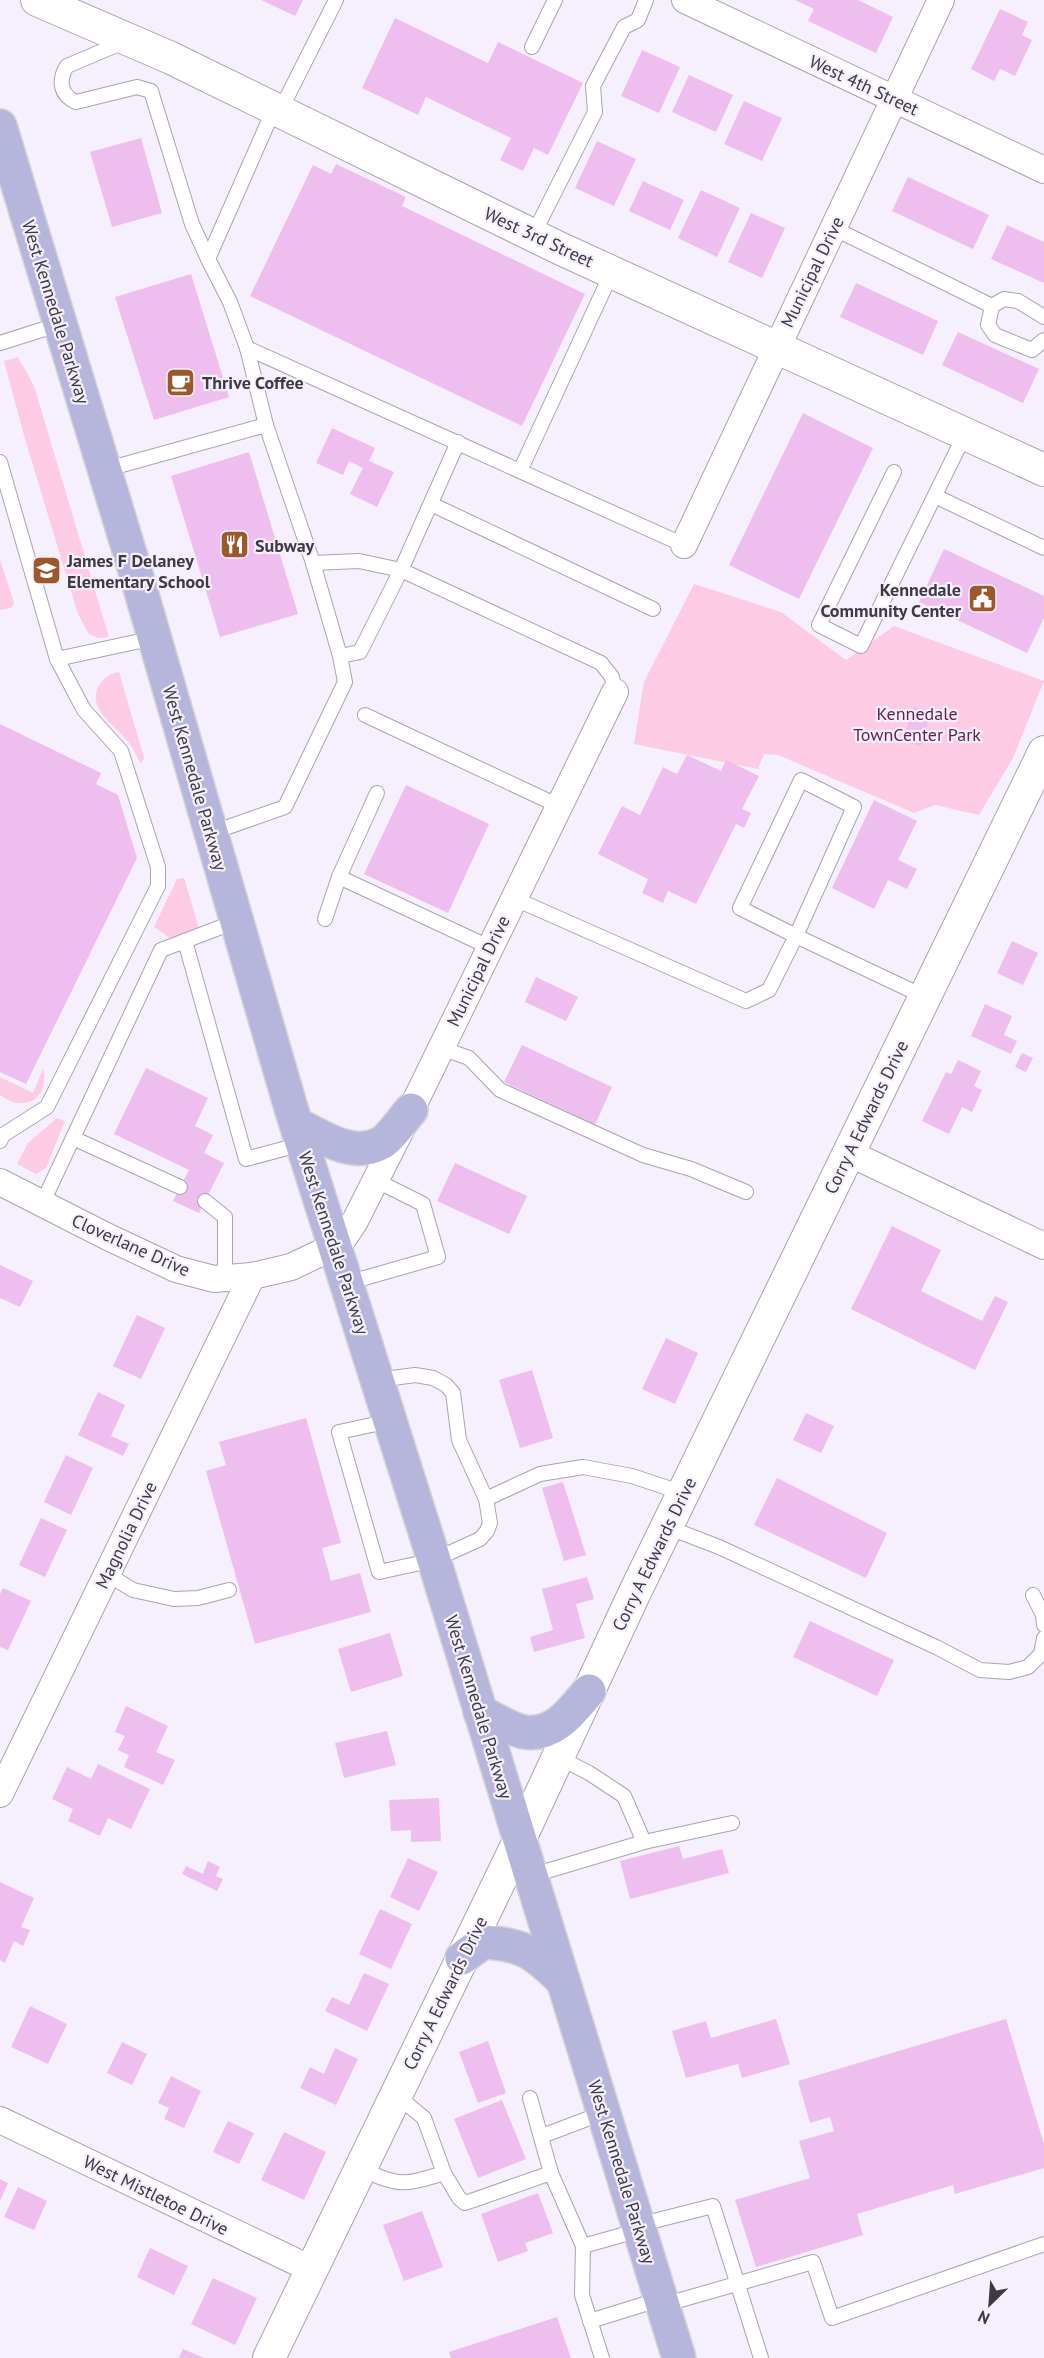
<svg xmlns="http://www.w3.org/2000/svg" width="1044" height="2358" viewBox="0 0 1044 2358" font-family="'PT Sans',sans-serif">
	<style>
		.green { fill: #fdcbe4 }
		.building { fill: #eebfee }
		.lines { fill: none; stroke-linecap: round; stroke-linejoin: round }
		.service-casing { stroke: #aaa2b4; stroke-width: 16 }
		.minor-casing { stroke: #aaa2b4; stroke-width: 28 }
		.tertiary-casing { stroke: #aaa2b4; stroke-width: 34 }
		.primary-casing { stroke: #d5d4d5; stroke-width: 36 }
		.service { stroke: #fff; stroke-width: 14 }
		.minor { stroke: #fff; stroke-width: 26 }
		.tertiary { stroke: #fff; stroke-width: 32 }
		.primary { stroke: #b6b5dc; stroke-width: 33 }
		.labels { text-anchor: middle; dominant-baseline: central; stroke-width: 4.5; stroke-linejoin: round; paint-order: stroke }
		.street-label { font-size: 18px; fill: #3e3a42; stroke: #f5effe }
		.poi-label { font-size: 18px; font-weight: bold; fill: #3e3a42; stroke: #f5effe; text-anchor: start }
		.park-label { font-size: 18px; fill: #651f48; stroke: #f5effe }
	</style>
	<rect width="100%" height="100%" fill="#f5effe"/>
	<!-- green -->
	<g class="green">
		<polygon points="18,357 34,386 109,637 98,638 89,634 78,614 25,439 4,361"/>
		<polygon points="0,559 14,603 11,608 0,610"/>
		<polygon points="694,584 781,612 846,660 894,626 1044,681 1013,758 979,815 935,805 914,813 778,755 764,754 758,769 634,744 644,682"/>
		<path d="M119,672L144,758L141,764C137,757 134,749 129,743C120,731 105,721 98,707C91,691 103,674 119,672Z"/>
		<polygon points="184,878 199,928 170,938 154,927 177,879"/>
		<path d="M43,1069C47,1086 40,1105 18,1103C12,1103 5,1098 0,1095V1077L33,1093Z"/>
		<polygon points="57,1118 65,1121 46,1168 36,1174 17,1164 28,1143"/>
	</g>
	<!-- building -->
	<g class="building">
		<polygon points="261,0 303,0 295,16"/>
		<polygon points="795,0 858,0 893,17 876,53 808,21 814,9"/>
		<polygon points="1000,9 1028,22 1022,35 1032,40 1015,76 1000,69 994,81 971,69"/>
		<polygon points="395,18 488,63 498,42 583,83 548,155 534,148 523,171 500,160 511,138 426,97 418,115 362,88"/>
		<polygon points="642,50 680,67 659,113 621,96"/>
		<polygon points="689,75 733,95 716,132 672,112"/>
		<polygon points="744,101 782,118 762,161 724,144"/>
		<polygon points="141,138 162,213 112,227 90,152"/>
		<polygon points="597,141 636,159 614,206 575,188"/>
		<polygon points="336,164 406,197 402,206 585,294 522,426 250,296 313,165 331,174"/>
		<polygon points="908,177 989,215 973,249 892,211"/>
		<polygon points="643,181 684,200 670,230 629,211"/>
		<polygon points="701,190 740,208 717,257 678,238"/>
		<polygon points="751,213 785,228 762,278 728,262"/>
		<polygon points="1007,225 1044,242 1044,283 991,259"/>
		<polygon points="191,274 229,397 154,420 115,297"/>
		<polygon points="856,283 938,321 923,355 840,317"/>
		<polygon points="958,332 1039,369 1023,403 942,365"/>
		<polygon points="803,413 873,448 799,599 729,565"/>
		<polygon points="332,428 375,448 369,461 394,472 377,507 350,494 363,468 349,461 343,475 316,463"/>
		<polygon points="249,452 298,614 220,637 171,476"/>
		<polygon points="944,549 1044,596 1044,618 1027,653 919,602"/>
		<polygon points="913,707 931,712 921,746 903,741"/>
		<polygon points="0,724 101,773 96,784 118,795 137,858 26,1084 0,1072"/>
		<polygon points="687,755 721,771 726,760 759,776 742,809 751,813 744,828 736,824 696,904 668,891 663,903 642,893 648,879 598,854 622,806 640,815 663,767 677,774"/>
		<polygon points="406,785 489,824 448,913 364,874"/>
		<polygon points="874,800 917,821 898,860 917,869 907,889 888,880 874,909 832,888"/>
		<polygon points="1012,941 1038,953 1023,985 997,973"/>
		<polygon points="536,977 578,997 566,1021 525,1002"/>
		<polygon points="985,1004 1012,1016 1004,1035 1017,1041 1011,1054 971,1036"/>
		<polygon points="522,1045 612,1087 595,1125 504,1082"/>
		<polygon points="1022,1053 1033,1058 1026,1072 1015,1067"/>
		<polygon points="958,1060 981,1071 974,1086 982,1090 972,1112 962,1107 949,1134 922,1121 946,1072 951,1074"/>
		<polygon points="146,1068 208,1098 195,1126 213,1135 204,1153 224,1163 199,1213 173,1201 189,1170 114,1134"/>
		<polygon points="455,1163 527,1196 509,1234 437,1201"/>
		<polygon points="892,1226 941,1250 921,1291 982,1321 995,1296 1008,1302 975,1370 851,1309"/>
		<polygon points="0,1265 33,1281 20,1307 0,1298"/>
		<polygon points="137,1315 165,1328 141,1379 113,1366"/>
		<polygon points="666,1338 698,1353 675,1404 642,1389"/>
		<polygon points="532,1370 553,1438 520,1448 499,1380"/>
		<polygon points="98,1392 125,1405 111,1436 129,1444 123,1456 78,1435"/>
		<polygon points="806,1413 834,1426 821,1453 793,1440"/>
		<polygon points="306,1418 341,1543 322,1548 331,1581 360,1573 371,1612 255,1644 206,1471 226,1465 219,1442"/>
		<polygon points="66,1455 93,1468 71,1515 44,1502"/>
		<polygon points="777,1478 887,1533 866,1578 754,1525"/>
		<polygon points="563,1482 586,1555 564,1561 542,1488"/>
		<polygon points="41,1518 67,1530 45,1577 19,1565"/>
		<polygon points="587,1577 594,1599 576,1604 585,1638 534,1652 530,1637 553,1630 542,1589"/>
		<polygon points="3,1588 31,1601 8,1650 0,1647 0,1594"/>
		<polygon points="810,1621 894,1660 877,1696 793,1657"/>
		<polygon points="390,1633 403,1676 351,1692 338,1649"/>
		<polygon points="126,1706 168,1726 156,1752 175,1760 163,1785 124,1767 129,1755 118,1750 125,1736 115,1732"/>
		<polygon points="387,1731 396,1765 344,1778 335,1743"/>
		<polygon points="98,1764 150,1789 131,1829 108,1818 100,1836 68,1821 73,1809 52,1799 67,1767 91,1779"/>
		<polygon points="439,1798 441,1841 411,1842 411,1830 391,1831 389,1800"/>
		<polygon points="679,1846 683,1859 722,1849 729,1873 630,1899 620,1861"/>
		<polygon points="408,1858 438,1872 419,1911 390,1897"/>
		<polygon points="208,1861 220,1867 216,1876 223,1879 217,1891 182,1874 186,1866 203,1874"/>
		<polygon points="0,1882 34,1898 21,1927 30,1930 23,1946 14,1941 5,1963 0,1960"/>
		<polygon points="380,1909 412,1924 391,1969 359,1954"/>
		<polygon points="364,1973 389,1984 367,2031 325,2011 332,1997 349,2005"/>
		<polygon points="30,2006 67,2024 48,2064 11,2047"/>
		<polygon points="776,2019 790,2064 742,2078 738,2064 686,2078 672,2031 706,2021 711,2038"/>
		<polygon points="1006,2019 1044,2144 1044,2168 955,2194 953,2185 857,2214 863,2235 756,2267 735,2200 810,2178 799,2141 834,2131 830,2117 810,2123 798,2081"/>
		<polygon points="488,2041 506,2093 478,2103 459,2052"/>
		<polygon points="122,2042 147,2054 132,2085 107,2073"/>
		<polygon points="335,2048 358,2059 336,2105 300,2088 310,2067 324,2074"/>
		<polygon points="171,2076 201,2091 184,2128 164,2119 169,2108 158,2103"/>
		<polygon points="502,2100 526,2159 478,2178 454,2119"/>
		<polygon points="228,2121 254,2133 239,2164 213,2152"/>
		<polygon points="284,2132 326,2152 304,2200 261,2180"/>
		<polygon points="0,2179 8,2183 0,2201"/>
		<polygon points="18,2187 47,2201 34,2230 4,2217"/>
		<polygon points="538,2193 553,2233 525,2243 528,2251 498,2262 481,2214"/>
		<polygon points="422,2211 443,2267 404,2281 383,2225"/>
		<polygon points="150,2248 188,2266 174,2295 137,2277"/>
		<polygon points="213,2278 257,2298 235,2345 191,2324"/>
		<polygon points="557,2317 571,2358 451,2358 449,2352"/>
		<polygon points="183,2349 204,2358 179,2358"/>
	</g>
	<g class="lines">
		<defs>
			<g id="service">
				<path d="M126,41L67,66C58,80 60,95 76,102L137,87L151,91L192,224L208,259"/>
				<polyline points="532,47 555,0"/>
				<polyline points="280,111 336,0"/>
				<polyline points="833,228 992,306"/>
				<polyline points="533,235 595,112 593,86 624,27 638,20 646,0"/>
				<polyline points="992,306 988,325 995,335 1032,350 1044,340"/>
				<polyline points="992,306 1004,299 1018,301 1044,317"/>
				<polyline points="0,343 60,324"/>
				<polyline points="247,348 230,302 208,259 274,109"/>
				<polyline points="266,425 247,348 684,545"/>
				<polyline points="458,442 401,570 601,663 612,677 615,692"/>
				<polyline points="0,462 57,659 154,638"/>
				<polyline points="104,470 266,425 313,563 340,656"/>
				<polyline points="520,471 612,272"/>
				<polyline points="894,472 819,625 861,646 965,434"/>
				<polyline points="935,496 1044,548"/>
				<polyline points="431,504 653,609"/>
				<polyline points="365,715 559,806"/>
				<polygon points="801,780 854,807 796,936 740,908"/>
				<polyline points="211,833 285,807 345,682 340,656 360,652 401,570 359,561 313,563"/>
				<polyline points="339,877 377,793"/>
				<polyline points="513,898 746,1001 769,990 796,936 925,997"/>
				<polyline points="325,919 339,877 489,947"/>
				<polyline points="185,941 246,1159 302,1144"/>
				<polyline points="441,1048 469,1058 500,1090 643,1155 691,1169 746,1192"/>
				<polyline points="73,1138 180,1187"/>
				<polyline points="0,1141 3,1135 47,1107 158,886 158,867 121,751 84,710 57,659"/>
				<polyline points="205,1201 225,1217 225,1278"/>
				<polyline points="42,1204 161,950 237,921"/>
				<polyline points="347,1283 438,1257 423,1204 375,1180"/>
				<polyline points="378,1380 415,1375 433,1378 446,1385 453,1393 459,1440 486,1499 490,1523 487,1531 480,1539 434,1560 379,1572 339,1432 390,1421"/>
				<polyline points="486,1499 540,1474 583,1467 632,1476 683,1493"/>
				<polyline points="667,1527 719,1547 936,1647 980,1670 1009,1672 1028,1667 1041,1654 1044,1638"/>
				<polyline points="107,1574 133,1590 174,1599 198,1598 229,1590"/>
				<polyline points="1033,1595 1043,1615 1044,1625"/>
				<polyline points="558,1757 589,1773 624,1796 644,1842 732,1823"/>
				<polyline points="530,1876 644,1842"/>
				<polyline points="542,2136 603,2113"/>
				<path d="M360,2169C401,2186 402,2186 444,2173L424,2118L396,2095"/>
				<polyline points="444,2173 459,2198 465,2203 551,2173 530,2098"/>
				<polyline points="551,2173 583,2246 582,2295 602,2358"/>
				<polyline points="638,2225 713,2206 761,2358"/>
				<polyline points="583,2246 640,2230"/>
				<polyline points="663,2305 813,2262 832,2318 1044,2244"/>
				<polyline points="590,2321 661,2299"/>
			</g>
			<g id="minor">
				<polyline points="685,0 1044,170"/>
				<polyline points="684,545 941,0"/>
				<polyline points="849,1153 1044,1246"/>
				<polyline points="0,1182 106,1236 176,1269 214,1279 252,1276 291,1267 335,1246 343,1239 355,1221 411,1110 615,692"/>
				<polyline points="0,1794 252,1276"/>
				<polyline points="0,2120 311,2269"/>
			</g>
			<g id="tertiary">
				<polyline points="37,0 171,58 559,248 1044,470"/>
				<polyline points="269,2358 519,1841 635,1592 1044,752"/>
			</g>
			<g id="primary">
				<polyline points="0,126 131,557 291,1108 434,1560 679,2358"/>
				<path d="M296,1124C321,1136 351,1158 379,1144C389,1140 403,1119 411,1110"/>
				<path d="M480,1712C493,1718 509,1729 524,1732C554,1737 572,1711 589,1691"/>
				<path d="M462,1958L483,1942C523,1944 535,1953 563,1981"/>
			</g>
		</defs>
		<!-- service casing -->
		<use href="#service" class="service-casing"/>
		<!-- minor casing -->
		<use href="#minor" class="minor-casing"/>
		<!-- tertiary casing -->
		<use href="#tertiary" class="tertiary-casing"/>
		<!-- primary casing -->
		<use href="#primary" class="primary-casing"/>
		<!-- service -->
		<use href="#service" class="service"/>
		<!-- minor -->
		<use href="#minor" class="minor"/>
		<!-- tertiary -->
		<use href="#tertiary" class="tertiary"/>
		<!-- primary -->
		<use href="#primary" class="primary"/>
	</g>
	<!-- icons -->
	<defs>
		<symbol id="cafe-square" viewBox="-11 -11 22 22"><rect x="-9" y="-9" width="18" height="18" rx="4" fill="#9c582b" stroke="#f5effe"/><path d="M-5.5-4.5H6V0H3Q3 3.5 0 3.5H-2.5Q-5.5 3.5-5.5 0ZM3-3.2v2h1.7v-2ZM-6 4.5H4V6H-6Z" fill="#fff"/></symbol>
		<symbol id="restaurant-square" viewBox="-11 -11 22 22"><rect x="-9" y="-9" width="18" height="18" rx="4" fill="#9c582b" stroke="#f5effe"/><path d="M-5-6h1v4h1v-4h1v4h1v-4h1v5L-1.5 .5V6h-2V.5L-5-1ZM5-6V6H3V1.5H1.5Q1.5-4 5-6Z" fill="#fff"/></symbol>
		<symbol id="school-square" viewBox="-11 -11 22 22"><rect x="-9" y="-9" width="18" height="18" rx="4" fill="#9c582b" stroke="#f5effe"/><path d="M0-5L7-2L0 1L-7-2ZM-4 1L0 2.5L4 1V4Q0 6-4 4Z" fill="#fff"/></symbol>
		<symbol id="civic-square" viewBox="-11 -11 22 22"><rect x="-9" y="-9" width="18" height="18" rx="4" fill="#9c582b" stroke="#f5effe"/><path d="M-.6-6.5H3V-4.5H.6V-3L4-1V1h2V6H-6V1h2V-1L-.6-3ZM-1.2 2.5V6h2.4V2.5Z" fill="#fff"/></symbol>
	</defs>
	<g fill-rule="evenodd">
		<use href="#cafe-square" x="164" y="366" width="33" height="33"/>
		<use href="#restaurant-square" x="218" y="528" width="33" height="33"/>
		<use href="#school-square" x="30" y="554" width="33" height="33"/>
		<use href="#civic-square" x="966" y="582" width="33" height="33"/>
	</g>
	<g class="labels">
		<!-- street labels -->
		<g class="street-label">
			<text transform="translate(864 85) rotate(25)">West 4th Street</text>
			<text transform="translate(539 237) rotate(25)">West 3rd Street</text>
			<text transform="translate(812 272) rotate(-64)">Municipal Drive</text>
			<text transform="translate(56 312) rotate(73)">West Kennedale Parkway</text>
			<text transform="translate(195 778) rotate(74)">West Kennedale Parkway</text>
			<text transform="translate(478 971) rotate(-64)">Municipal Drive</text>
			<text transform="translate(866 1117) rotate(-64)">Corry A Edwards Drive</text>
			<text transform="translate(334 1243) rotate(72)">West Kennedale Parkway</text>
			<text transform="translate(131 1245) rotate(24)">Cloverlane Drive</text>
			<text transform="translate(126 1535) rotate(-64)">Magnolia Drive</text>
			<text transform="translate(654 1554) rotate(-64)">Corry A Edwards Drive</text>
			<text transform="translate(479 1707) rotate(73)">West Kennedale Parkway</text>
			<text transform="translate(445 1993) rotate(-64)">Corry A Edwards Drive</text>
			<text transform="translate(622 2172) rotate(73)">West Kennedale Parkway</text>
			<text transform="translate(156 2195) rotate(26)">West Mistletoe Drive</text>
		</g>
		<!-- poi labels -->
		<g class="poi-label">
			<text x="202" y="382">Thrive Coffee</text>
			<text x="255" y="545">Subway</text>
			<text x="67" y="560">James F Delaney<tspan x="67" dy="21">Elementary School</tspan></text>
			<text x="961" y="589" text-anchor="end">Kennedale<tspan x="961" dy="21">Community Center</tspan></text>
		</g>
		<!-- park labels -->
		<g class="park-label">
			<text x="917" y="713">Kennedale<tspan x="917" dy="21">TownCenter Park</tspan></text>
		</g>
	</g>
	<!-- north arrow -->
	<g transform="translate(990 2304) rotate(205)" stroke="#f5effe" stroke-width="4.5" paint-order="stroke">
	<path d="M0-4.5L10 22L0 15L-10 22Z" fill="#3e3a42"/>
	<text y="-9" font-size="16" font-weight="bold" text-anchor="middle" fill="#3e3a42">N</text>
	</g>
</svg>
